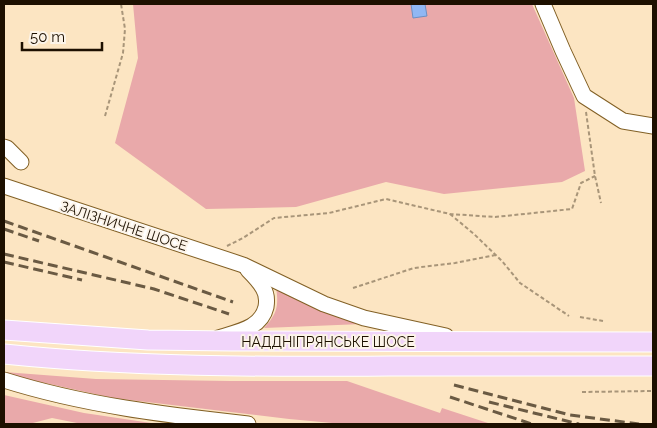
<svg xmlns="http://www.w3.org/2000/svg" width="657" height="428" viewBox="0 0 657 428" font-family="Raleway,sans-serif">
	<style>
		.green { fill: #e9a9aa }
		.building { fill: #90b7f3; stroke: #6c8fc2 }
		.lines { fill: none; stroke-linecap: round; stroke-linejoin: round }
		.minor-casing { stroke: #826025; stroke-width: 17 }
		.major-casing { stroke: #fff; stroke-width: 21 }
		.path { stroke: #a89579; stroke-width: 2; stroke-dasharray: 4 2.5; stroke-linecap: butt }
		.minor { stroke: #fff; stroke-width: 15 }
		.major { stroke: #f1d5fa; stroke-width: 19 }
		.rail { stroke: #6a5a43; stroke-width: 3; stroke-dasharray: 10 5; stroke-linecap: butt }
		.labels { text-anchor: middle; dominant-baseline: central; stroke-width: 4; stroke-linejoin: round; paint-order: stroke }
		.street-label { font-size: 14px; fill: #1d1000; stroke: #fcf4e9 }
	</style>
	<rect width="100%" height="100%" fill="#fce5c2"/>
	<!-- green -->
	<g class="green">
		<polygon points="133,4 532,4 574,98 585,171 562,182 444,194 386,182 296,207 206,209 115,143 138,58"/>
		<path d="M276,287L362,324L264,328C277,314 279,306 276,287Z"/>
		<polygon points="4,372 96,379 230,381 347,381 440,413 442,408 491,424 343,424 289,419 113,398 4,374"/>
		<polygon points="4,395 84,413 158,424 82,424 52,418 29,424 4,424"/>
	</g>
	<!-- building -->
	<polygon class="building" points="411,4 425,4 427,16 413,18"/>
	<g class="lines">
		<defs>
			<g id="minor">
				<polyline points="543,4 563,51 584,96 623,121 653,126"/>
				<polyline points="4,147 7,148 21,162"/>
				<polyline points="4,186 243,265 324,304 364,318 446,336"/>
				<path d="M218,338C236,332 261,329 266,307C267,301 267,294 263,288C259,281 253,275 248,270"/>
				<path d="M4,380C83,405 166,415 248,424"/>
			</g>
			<g id="major">
				<polyline points="4,330 148,340 231,341 653,342"/>
				<path d="M4,354C132,367 260,367 389,366C477,366 565,366 653,366"/>
			</g>
		</defs>
		<!-- minor casing -->
		<use href="#minor" class="minor-casing"/>
		<!-- major casing -->
		<use href="#major" class="major-casing"/>
		<!-- path -->
		<g class="path">
			<polyline points="586,112 595,176 601,203"/>
			<polyline points="105,116 123,53 125,29 121,4"/>
			<polyline points="450,214 474,234 502,261 520,283 569,316"/>
			<polyline points="227,246 243,238 274,218 329,213 386,199 450,214 495,217 572,209 581,183 595,176"/>
			<polyline points="353,288 414,268 455,263 496,255"/>
			<polyline points="580,317 603,321"/>
			<polyline points="582,392 653,391"/>
		</g>
		<!-- minor -->
		<use href="#minor" class="minor"/>
		<!-- major -->
		<use href="#major" class="major"/>
		<!-- rail -->
		<g class="rail">
			<polyline points="4,221 233,302"/>
			<polyline points="4,229 39,241"/>
			<polyline points="4,254 154,289 229,314"/>
			<polyline points="4,262 82,280"/>
			<polyline points="454,385 570,415 639,424"/>
			<polyline points="450,397 532,424"/>
			<polyline points="489,402 579,424"/>
		</g>
	</g>
	<g class="labels">
		<!-- street labels -->
		<g class="street-label">
			<text transform="translate(124 226) rotate(18)">ЗАЛІЗНИЧНЕ ШОСЕ</text>
			<text x="328" y="342">НАДДНІПРЯНСЬКЕ ШОСЕ</text>
		</g>
	</g>
	<!-- border -->
	<rect width="657" height="428" fill="none" stroke="#1d1000" stroke-width="10"/>
	<!-- scale -->
	<path d="M22 42v8h80v-8" fill="none" stroke="#1d1000" stroke-width="2.5"/>
	<text x="30" y="42" font-size="15" fill="#1d1000" stroke="#fcf4e9" stroke-width="4" paint-order="stroke">50 m</text>
</svg>
